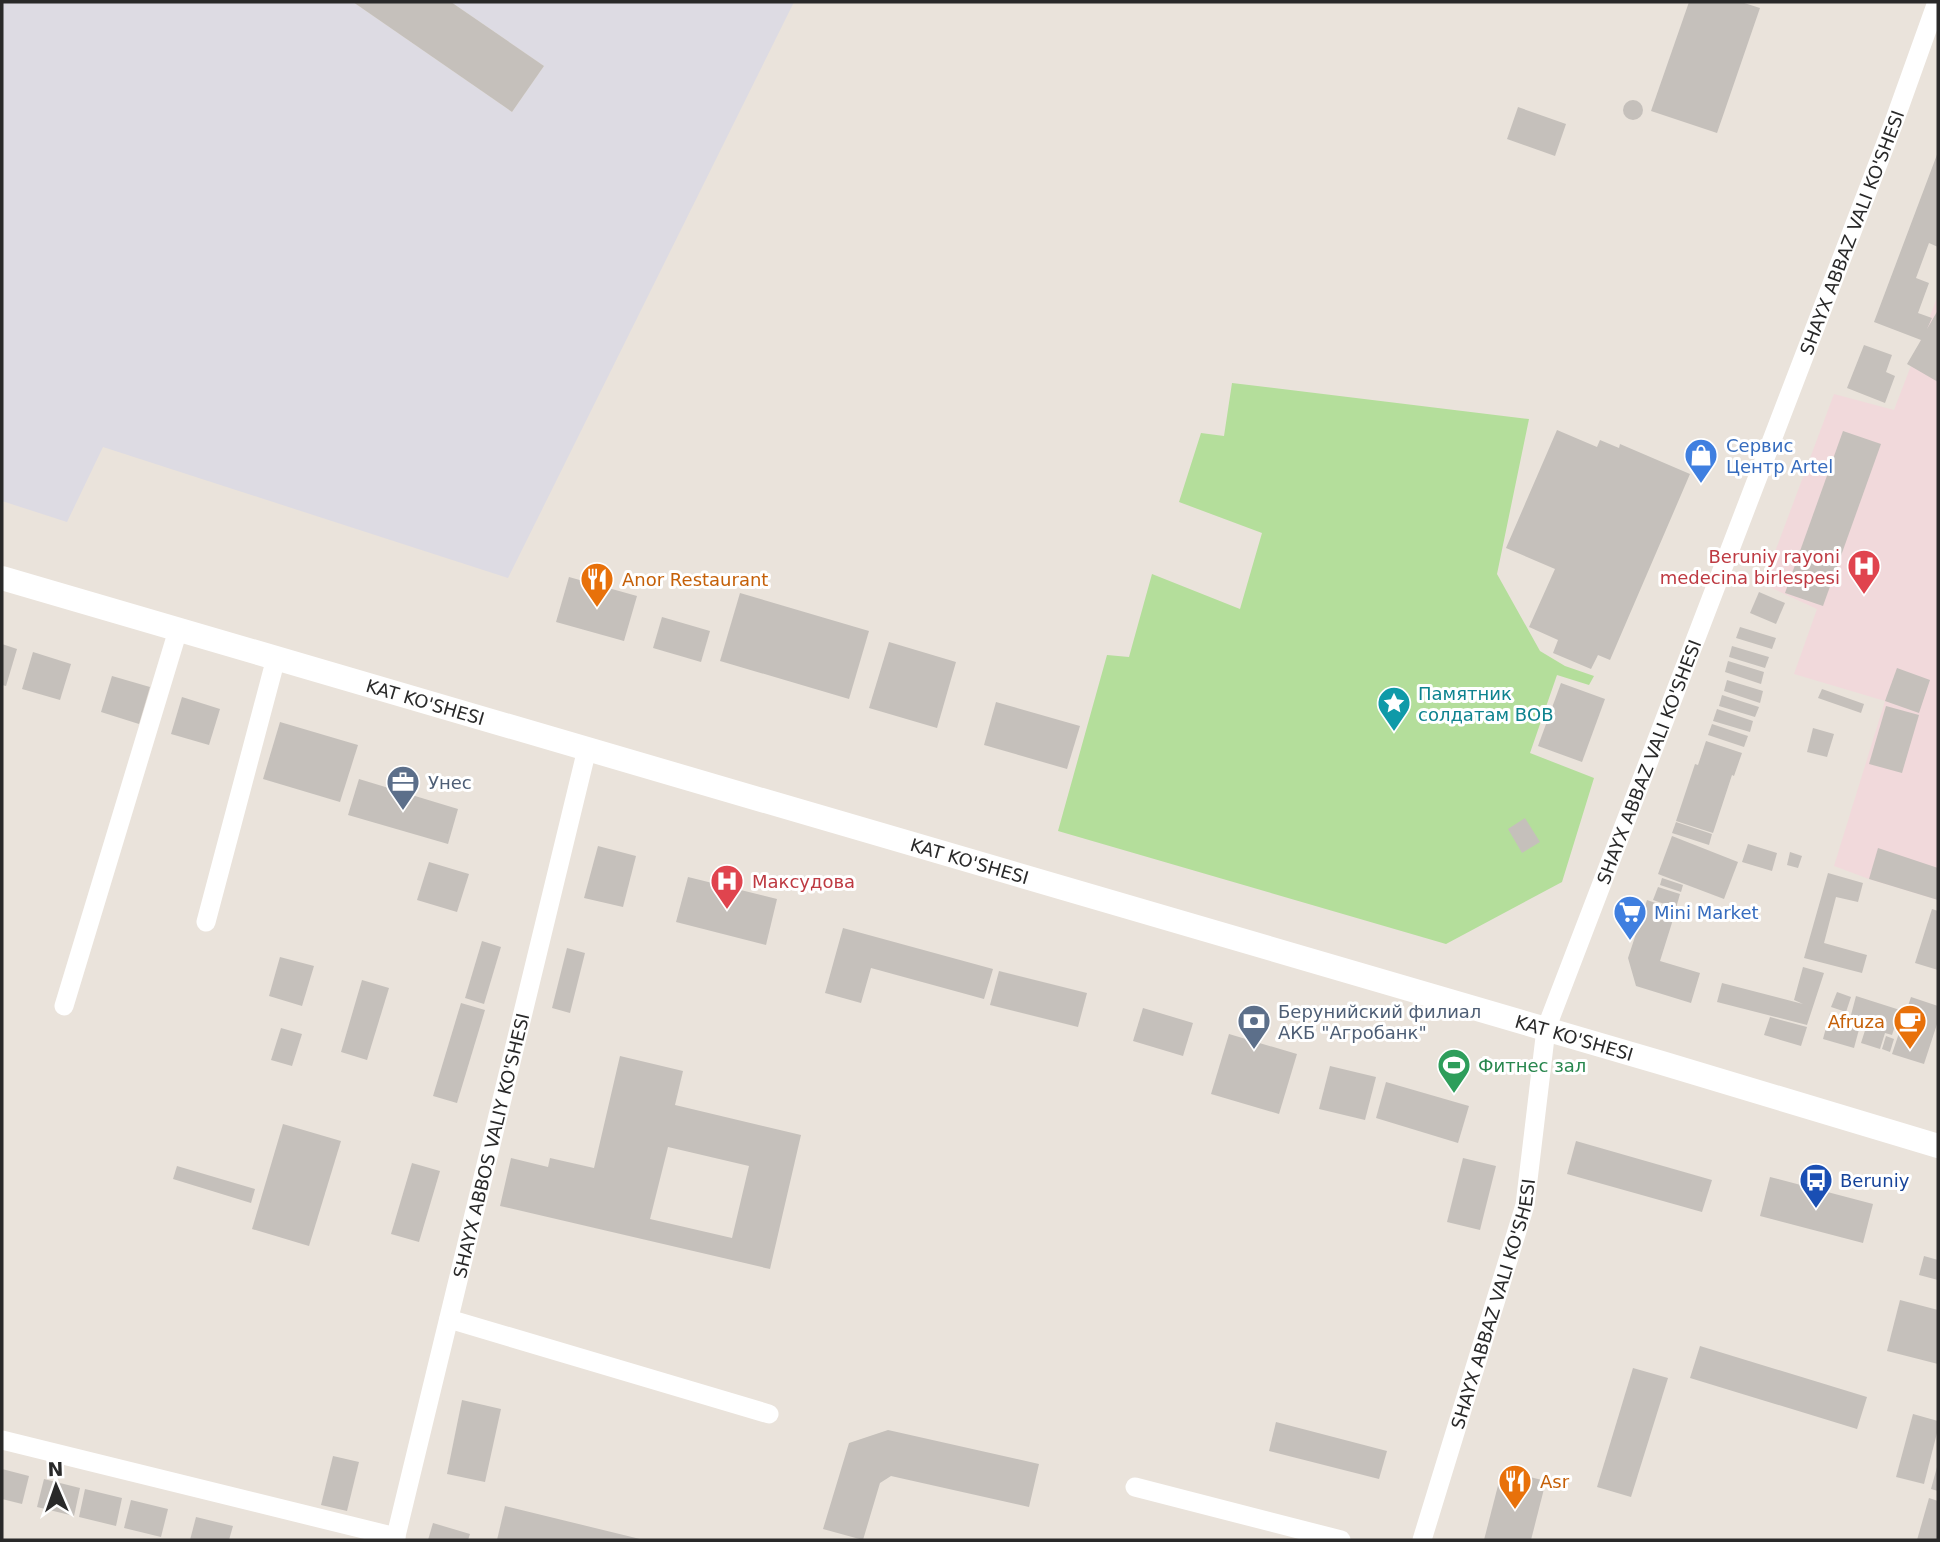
<svg xmlns="http://www.w3.org/2000/svg" width="1940" height="1542" viewBox="0 0 1940 1542" font-family="'DejaVu Sans',sans-serif">
	<style>
		.industrial { fill: #dddbe3 }
		.medical { fill: #f1d9db }
		.green { fill: #b4de9b }
		.building { fill: #c5c0bb; fill-rule: evenodd }
		.lines { fill: none; stroke-linecap: round; stroke-linejoin: round }
		.minor { stroke: #fff; stroke-width: 19 }
		.tertiary { stroke: #fff; stroke-width: 24 }
		.labels { text-anchor: middle; dominant-baseline: central; stroke-width: 6; stroke-linejoin: round; paint-order: stroke }
		.street-label { font-size: 18px; fill: #292929; stroke: #fff }
		.shop-label { font-size: 18px; fill: #366cbe; stroke: #fff; text-anchor: start }
		.health-label { font-size: 18px; fill: #be3a42; stroke: #fff; text-anchor: end }
		.food-label { font-size: 18px; fill: #c56008; stroke: #fff; text-anchor: start }
		.culture-label { font-size: 18px; fill: #0d838f; stroke: #fff; text-anchor: start }
		.service-label { font-size: 18px; fill: #4e5e75; stroke: #fff; text-anchor: start }
		.leisure-label { font-size: 18px; fill: #27864d; stroke: #fff; text-anchor: start }
		.transit-label { font-size: 18px; fill: #164399; stroke: #fff; text-anchor: start }
	</style>
	<rect width="100%" height="100%" fill="#eae3db"/>
	<!-- industrial -->
	<polygon class="industrial" points="2,2 353,2 512,112 544,66 451,2 794,2 508,578 103,447 67,522 2,501"/>
	<!-- medical -->
	<polygon class="medical" points="1938,295 1938,900 1869,879 1834,866 1885,701 1794,674 1817,609 1763,584 1834,394 1894,410"/>
	<!-- green -->
	<polygon class="green" points="1232,383 1529,419 1497,574 1540,651 1565,666 1594,676 1589,685 1557,675 1530,753 1594,778 1562,882 1446,944 1058,831 1107,655 1129,657 1152,574 1240,609 1262,533 1179,502 1201,433 1224,436"/>
	<!-- building -->
	<g class="building">
		<polygon points="353,2 451,2 544,66 512,112"/>
		<polygon points="1689,2 1741,2 1760,8 1717,133 1651,111"/>
		<circle cx="1633" cy="110" r="10"/>
		<polygon points="1518,107 1566,124 1555,156 1507,139"/>
		<polygon points="1938,152 1938,247 1929,243 1916,278 1929,283 1918,313 1932,318 1927,329 1938,310 1938,382 1907,364 1921,340 1874,322"/>
		<polygon points="1864,345 1892,355 1886,372 1895,376 1885,403 1847,388"/>
		<polygon points="1557,430 1597,447 1600,440 1619,448 1620,444 1690,474 1610,660 1598,655 1591,669 1553,653 1558,640 1529,627 1555,569 1506,548"/>
		<polygon points="1843,431 1881,444 1823,606 1785,593"/>
		<polygon points="569,577 637,596 624,641 556,622"/>
		<polygon points="1759,592 1785,603 1776,624 1750,613"/>
		<polygon points="740,593 869,631 849,699 720,661"/>
		<polygon points="662,617 710,631 701,662 653,648"/>
		<polygon points="1740,627 1776,638 1772,649 1736,638"/>
		<polygon points="889,642 956,662 937,728 869,708"/>
		<polygon points="2,644 17,649 6,686 2,685"/>
		<polygon points="1732,646 1769,657 1765,668 1729,657"/>
		<polygon points="33,652 71,664 60,700 22,689"/>
		<polygon points="1728,661 1764,672 1761,684 1725,672"/>
		<polygon points="1897,668 1930,680 1919,713 1885,701"/>
		<polygon points="112,676 150,687 139,724 101,712"/>
		<polygon points="1727,680 1763,691 1760,703 1724,691"/>
		<polygon points="1561,683 1605,699 1582,762 1538,746"/>
		<polygon points="1822,689 1864,704 1861,713 1818,698"/>
		<polygon points="1722,695 1759,707 1755,717 1719,706"/>
		<polygon points="182,697 220,709 209,745 171,734"/>
		<polygon points="996,702 1080,726 1067,769 984,745"/>
		<polygon points="1886,706 1919,715 1902,773 1869,764"/>
		<polygon points="1717,709 1753,721 1750,732 1713,721"/>
		<polygon points="280,722 358,745 340,802 263,779"/>
		<polygon points="1712,724 1748,736 1744,747 1708,735"/>
		<polygon points="1813,728 1834,734 1827,757 1807,752"/>
		<polygon points="1706,741 1742,753 1734,776 1732,775 1713,833 1676,821 1695,764 1698,765"/>
		<polygon points="359,779 458,809 448,844 348,815"/>
		<polygon points="1525,818 1540,842 1522,853 1508,829"/>
		<polygon points="1676,822 1712,834 1709,845 1672,833"/>
		<polygon points="1672,836 1738,862 1724,899 1658,874"/>
		<polygon points="1748,844 1777,853 1772,871 1742,862"/>
		<polygon points="598,846 636,856 623,907 584,898"/>
		<polygon points="1878,848 1938,868 1938,900 1869,879"/>
		<polygon points="1790,852 1802,856 1798,868 1787,865"/>
		<polygon points="429,862 469,874 457,912 417,900"/>
		<polygon points="1828,873 1863,883 1858,902 1836,897 1824,943 1867,955 1862,973 1804,958"/>
		<polygon points="688,877 777,899 766,945 676,922"/>
		<polygon points="1662,878 1683,885 1681,892 1660,885"/>
		<polygon points="1658,887 1680,894 1676,908 1653,900"/>
		<polygon points="1647,900 1676,910 1660,961 1700,973 1691,1003 1636,986 1628,958"/>
		<polygon points="1932,909 1938,911 1938,970 1915,963"/>
		<polygon points="843,928 993,969 984,999 871,968 861,1003 825,993"/>
		<polygon points="482,941 501,947 484,1004 465,998"/>
		<polygon points="567,948 585,953 570,1013 552,1008"/>
		<polygon points="280,957 314,966 302,1006 269,996"/>
		<polygon points="1803,967 1824,973 1807,1025 1717,1002 1722,983 1803,1004 1794,1000"/>
		<polygon points="999,971 1087,993 1078,1027 990,1005"/>
		<polygon points="362,980 389,988 367,1060 341,1052"/>
		<polygon points="1837,992 1851,997 1846,1012 1831,1007"/>
		<polygon points="1856,996 1900,1010 1892,1035 1885,1033 1880,1049 1861,1043 1868,1021 1851,1015"/>
		<polygon points="1911,997 1938,1006 1938,1021 1924,1064 1892,1054"/>
		<polygon points="461,1003 485,1010 457,1103 433,1096"/>
		<polygon points="1143,1008 1193,1023 1183,1056 1133,1041"/>
		<polygon points="1830,1013 1861,1022 1854,1048 1823,1039"/>
		<polygon points="1770,1017 1807,1027 1801,1046 1764,1035"/>
		<polygon points="281,1028 302,1034 292,1066 271,1060"/>
		<polygon points="1229,1034 1297,1054 1279,1114 1211,1094"/>
		<polygon points="1886,1036 1894,1039 1890,1052 1882,1049"/>
		<path d="M620,1056L683,1071L675,1105L801,1135L770,1269L500,1206L511,1158L548,1167L550,1158L594,1168ZM668,1147L749,1166L732,1238L650,1219Z"/>
		<polygon points="1330,1066 1376,1077 1365,1120 1319,1109"/>
		<polygon points="1386,1082 1469,1106 1458,1143 1376,1118"/>
		<polygon points="283,1124 341,1141 309,1246 252,1229"/>
		<polygon points="1576,1141 1712,1180 1702,1212 1567,1174"/>
		<polygon points="1463,1158 1496,1166 1480,1230 1447,1222"/>
		<polygon points="412,1163 440,1171 419,1242 391,1234"/>
		<polygon points="177,1166 255,1189 251,1203 173,1179"/>
		<polygon points="1770,1177 1873,1204 1863,1243 1760,1216"/>
		<polygon points="1924,1256 1938,1260 1938,1280 1919,1275"/>
		<polygon points="1900,1300 1938,1310 1938,1364 1887,1351"/>
		<polygon points="1700,1346 1867,1397 1857,1429 1690,1378"/>
		<polygon points="1633,1368 1668,1378 1631,1497 1597,1487"/>
		<polygon points="462,1400 501,1409 485,1482 447,1474"/>
		<polygon points="1913,1414 1938,1421 1938,1429 1924,1484 1896,1477"/>
		<polygon points="1276,1422 1387,1451 1379,1479 1269,1451"/>
		<polygon points="888,1430 1039,1464 1029,1507 891,1476 880,1483 863,1540 823,1529 849,1443"/>
		<polygon points="333,1456 359,1462 347,1511 321,1505"/>
		<polygon points="1937,1467 1938,1467 1938,1491 1931,1489"/>
		<polygon points="2,1469 29,1476 22,1504 2,1499"/>
		<polygon points="1502,1470 1546,1481 1531,1540 1484,1540"/>
		<polygon points="44,1479 80,1488 74,1516 37,1507"/>
		<polygon points="85,1489 122,1498 116,1526 79,1517"/>
		<polygon points="1929,1498 1938,1501 1938,1540 1917,1540"/>
		<polygon points="131,1500 168,1509 161,1537 124,1528"/>
		<polygon points="505,1506 640,1539 640,1540 497,1540"/>
		<polygon points="196,1517 233,1526 229,1540 190,1540"/>
		<polygon points="433,1523 470,1534 468,1540 428,1540"/>
	</g>
	<g class="lines">
		<!-- minor -->
		<g class="minor">
			<polyline points="206,922 276,658"/>
			<polyline points="64,1006 178,630"/>
			<polyline points="449,1319 769,1414"/>
			<polyline points="2,1440 396,1537"/>
			<polyline points="1135,1487 1341,1540"/>
			<path id="s1" d="M395,1540L587,749"/>
			<path id="s2" d="M1422,1540L1525,1205L1546,1029L1894,122L1937,2"/>
		</g>
		<!-- tertiary -->
		<path class="tertiary" id="s3" d="M2,578L1662,1063L1938,1146"/>
	</g>
	<!-- icons -->
	<defs>
		<symbol id="shop-pin" viewBox="-11 -11 22 30"><path d="M0 17L-7.5 6A9.5 9.5 0 1 1 7.5 6Z" fill="#3f7fe0" stroke="#fff"/><path d="M-5-2.5h2.3a2.7 3.5 0 0 1 5.4 0H5L5.5 6h-11ZM-1.5-2.5h3a1.5 2.3 0 0 0-3 0Z" fill="#fff"/></symbol>
		<symbol id="hospital-pin" viewBox="-11 -11 22 30"><path d="M0 17L-7.5 6A9.5 9.5 0 1 1 7.5 6Z" fill="#e0444e" stroke="#fff"/><path d="M-5-5h3v3.5h4V-5h3V5h-3V1.5h-4V5h-3Z" fill="#fff"/></symbol>
		<symbol id="restaurant-pin" viewBox="-11 -11 22 30"><path d="M0 17L-7.5 6A9.5 9.5 0 1 1 7.5 6Z" fill="#e8710a" stroke="#fff"/><path d="M-5-6h1v4h1v-4h1v4h1v-4h1v5L-1.5 .5V6h-2V.5L-5-1ZM5-6V6H3V1.5H1.5Q1.5-4 5-6Z" fill="#fff"/></symbol>
		<symbol id="sight-pin" viewBox="-11 -11 22 30"><path d="M0 17L-7.5 6A9.5 9.5 0 1 1 7.5 6Z" fill="#0f9aa8" stroke="#fff"/><path d="M0-6L1.8-2.2L6-1.7L2.9 1.2L3.7 5.4L0 3.3L-3.7 5.4L-2.9 1.2L-6-1.7L-1.8-2.2Z" fill="#fff"/></symbol>
		<symbol id="office-pin" viewBox="-11 -11 22 30"><path d="M0 17L-7.5 6A9.5 9.5 0 1 1 7.5 6Z" fill="#5c6f8a" stroke="#fff"/><path d="M-6-3h4V-5.5h4V-3h4V5H-6ZM-1-4.5V-3h2v-1.5ZM-6 0V1H6V0Z" fill="#fff"/></symbol>
		<symbol id="supermarket-pin" viewBox="-11 -11 22 30"><path d="M0 17L-7.5 6A9.5 9.5 0 1 1 7.5 6Z" fill="#3f7fe0" stroke="#fff"/><path d="M-6-5.5h2.5l.6 2H6L4.5 2H-2.5L-4.4-4H-6ZM-1.5 3.2a1.3 1.3 0 1 0 .1 0ZM3 3.2a1.3 1.3 0 1 0 .1 0Z" fill="#fff"/></symbol>
		<symbol id="bank-pin" viewBox="-11 -11 22 30"><path d="M0 17L-7.5 6A9.5 9.5 0 1 1 7.5 6Z" fill="#5c6f8a" stroke="#fff"/><path d="M-6-4H6V4H-6ZM0-2.3a2.3 2.3 0 1 0 0 4.6a2.3 2.3 0 1 0 0-4.6Z" fill="#fff"/></symbol>
		<symbol id="cafe-pin" viewBox="-11 -11 22 30"><path d="M0 17L-7.5 6A9.5 9.5 0 1 1 7.5 6Z" fill="#e8710a" stroke="#fff"/><path d="M-5.5-4.5H6V0H3Q3 3.5 0 3.5H-2.5Q-5.5 3.5-5.5 0ZM3-3.2v2h1.7v-2ZM-6 4.5H4V6H-6Z" fill="#fff"/></symbol>
		<symbol id="stadium-pin" viewBox="-11 -11 22 30"><path d="M0 17L-7.5 6A9.5 9.5 0 1 1 7.5 6Z" fill="#2e9e5b" stroke="#fff"/><path d="M0-5a6.5 5 0 1 0 0 10a6.5 5 0 1 0 0-10ZM-3.5-1.8h7v3.6h-7Z" fill="#fff"/></symbol>
		<symbol id="bus-pin" viewBox="-11 -11 22 30"><path d="M0 17L-7.5 6A9.5 9.5 0 1 1 7.5 6Z" fill="#1a4fb4" stroke="#fff"/><path d="M-5-6H5V4H4V6H2V4H-2V6H-4V4H-5ZM-3.5-4V0h7V-4ZM-3.5 1.2v1.5H-2V1.2ZM2 1.2v1.5H3.5V1.2Z" fill="#fff"/></symbol>
	</defs>
	<g fill-rule="evenodd">
		<use href="#shop-pin" x="1682" y="436" width="38" height="52"/>
		<use href="#hospital-pin" x="1845" y="547" width="38" height="52"/>
		<use href="#restaurant-pin" x="578" y="560" width="38" height="52"/>
		<use href="#sight-pin" x="1375" y="684" width="38" height="52"/>
		<use href="#office-pin" x="384" y="763" width="38" height="52"/>
		<use href="#hospital-pin" x="708" y="862" width="38" height="52"/>
		<use href="#supermarket-pin" x="1611" y="893" width="38" height="52"/>
		<use href="#bank-pin" x="1235" y="1002" width="38" height="52"/>
		<use href="#cafe-pin" x="1891" y="1002" width="38" height="52"/>
		<use href="#stadium-pin" x="1435" y="1046" width="38" height="52"/>
		<use href="#bus-pin" x="1797" y="1161" width="38" height="52"/>
		<use href="#restaurant-pin" x="1496" y="1462" width="38" height="52"/>
	</g>
	<g class="labels">
		<!-- street labels -->
		<g class="street-label">
			<text stroke="none"><textPath href="#s2" startOffset="1381">SHAYX ABBAZ VALI KO'SHESI</textPath></text>
			<text stroke="none"><textPath href="#s3" startOffset="441">KAT KO'SHESI</textPath></text>
			<text stroke="none"><textPath href="#s2" startOffset="814">SHAYX ABBAZ VALI KO'SHESI</textPath></text>
			<text stroke="none"><textPath href="#s3" startOffset="1008">KAT KO'SHESI</textPath></text>
			<text stroke="none"><textPath href="#s3" startOffset="1638">KAT KO'SHESI</textPath></text>
			<text stroke="none"><textPath href="#s1" startOffset="406">SHAYX ABBOS VALIY KO'SHESI</textPath></text>
			<text stroke="none"><textPath href="#s2" startOffset="247">SHAYX ABBAZ VALI KO'SHESI</textPath></text>
		</g>
		<!-- shop labels -->
		<g class="shop-label">
			<text x="1726" y="445">Сервис<tspan x="1726" dy="21">Центр Artel</tspan></text>
			<text x="1654" y="912">Mini Market</text>
		</g>
		<!-- health labels -->
		<g class="health-label">
			<text x="1840" y="556">Beruniy rayoni<tspan x="1840" dy="21">medecina birlespesi</tspan></text>
			<text x="752" y="881" text-anchor="start">Максудова</text>
		</g>
		<!-- food labels -->
		<g class="food-label">
			<text x="622" y="579">Anor Restaurant</text>
			<text x="1885" y="1021" text-anchor="end">Afruza</text>
			<text x="1540" y="1481">Asr</text>
		</g>
		<!-- culture labels -->
		<g class="culture-label">
			<text x="1418" y="693">Памятник<tspan x="1418" dy="21">солдатам ВОВ</tspan></text>
		</g>
		<!-- service labels -->
		<g class="service-label">
			<text x="428" y="782">Унес</text>
			<text x="1278" y="1011">Берунийский филиал<tspan x="1278" dy="21">АКБ "Агробанк"</tspan></text>
		</g>
		<!-- leisure labels -->
		<g class="leisure-label">
			<text x="1478" y="1065">Фитнес зал</text>
		</g>
		<!-- transit labels -->
		<g class="transit-label">
			<text x="1840" y="1180">Beruniy</text>
		</g>
	</g>
	<!-- border -->
	<rect width="1940" height="1542" fill="none" stroke="#292929" stroke-width="7"/>
	<!-- north arrow -->
	<g transform="translate(56 1486) rotate(358)" stroke="#ffffff" stroke-width="5" paint-order="stroke">
	<path d="M0-5L12 26L0 18L-12 26Z" fill="#292929"/>
	<text y="-10" font-size="19" font-weight="bold" text-anchor="middle" fill="#292929">N</text>
	</g>
</svg>
